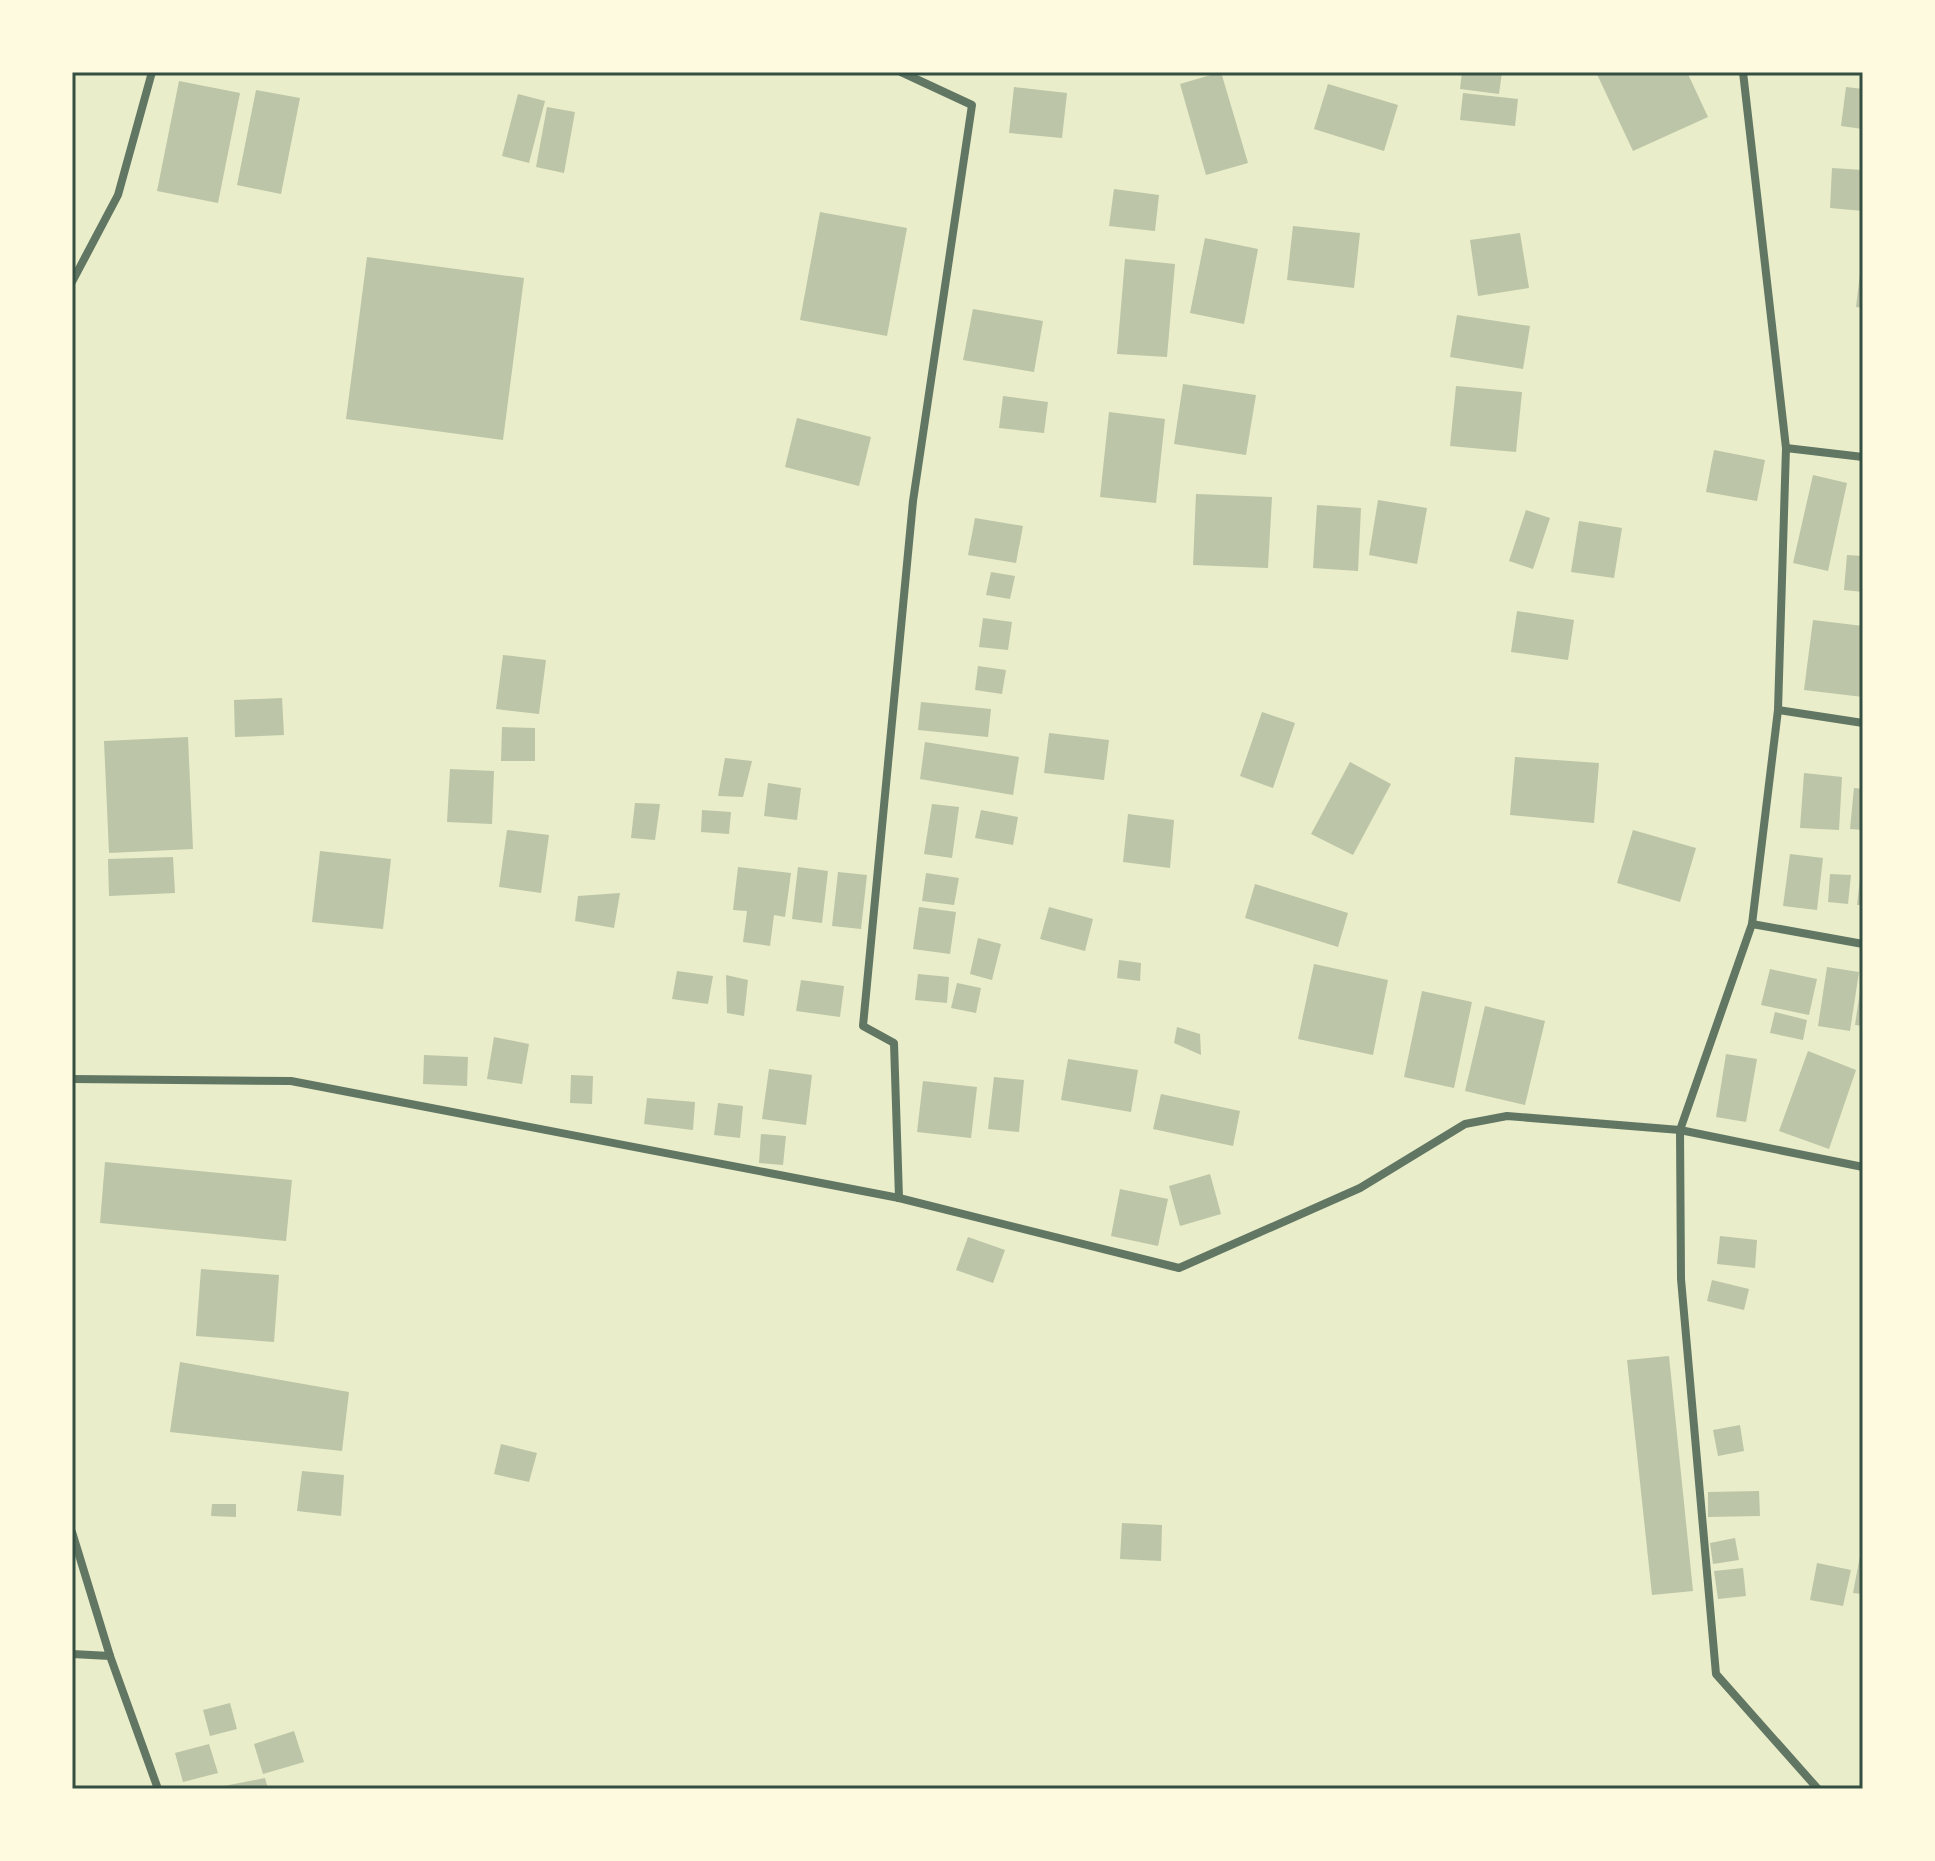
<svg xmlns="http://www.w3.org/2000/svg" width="1935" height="1861" viewBox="0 0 1935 1861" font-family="'Sofia Sans Condensed',sans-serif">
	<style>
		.building { fill: #bcc5a7 }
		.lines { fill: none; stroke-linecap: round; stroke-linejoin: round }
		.minor { stroke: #617663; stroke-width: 8 }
		.neatline { fill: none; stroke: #344e41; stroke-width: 3 }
	</style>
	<rect width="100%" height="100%" fill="#e9edc9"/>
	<!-- building -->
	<g class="building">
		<polygon points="1221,72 1248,163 1206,175 1180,84"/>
		<polygon points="1462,72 1502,72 1499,94 1460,89"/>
		<polygon points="1596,72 1687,72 1708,117 1633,151"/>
		<polygon points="179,81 240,93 218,203 157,191"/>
		<polygon points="1328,84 1398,105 1384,151 1314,129"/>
		<polygon points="1014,87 1067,93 1062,138 1009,133"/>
		<polygon points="1846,87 1863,89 1863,129 1841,126"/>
		<polygon points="256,90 300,98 281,194 237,185"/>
		<polygon points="1463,93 1518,99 1515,126 1460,120"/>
		<polygon points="518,94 545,101 529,163 502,156"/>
		<polygon points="547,107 575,112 564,173 536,167"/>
		<polygon points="1832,168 1863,170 1863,211 1830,208"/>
		<polygon points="1114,189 1159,195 1155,231 1109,226"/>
		<polygon points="820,212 907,228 887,336 800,320"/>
		<polygon points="1293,226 1360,233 1354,288 1287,280"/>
		<polygon points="1520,233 1529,288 1478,296 1470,240"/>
		<polygon points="1205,238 1258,249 1244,324 1190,313"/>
		<polygon points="367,257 524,278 503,440 346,419"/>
		<polygon points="1125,259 1175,264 1167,357 1117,354"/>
		<polygon points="1860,274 1863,274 1863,308 1856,307"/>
		<polygon points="973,309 1043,321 1034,372 963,360"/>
		<polygon points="1457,315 1530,326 1523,369 1450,357"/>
		<polygon points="1183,384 1256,395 1246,455 1174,444"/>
		<polygon points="1456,386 1522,392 1516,452 1450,446"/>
		<polygon points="1003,396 1048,402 1044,433 999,428"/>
		<polygon points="1109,412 1165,419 1156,503 1100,497"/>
		<polygon points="797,418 871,437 859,486 785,467"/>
		<polygon points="1714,450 1765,460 1757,501 1706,492"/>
		<polygon points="1813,475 1847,483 1828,571 1793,563"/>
		<polygon points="1196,494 1272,497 1268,568 1193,565"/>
		<polygon points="1378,500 1427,508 1417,564 1369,555"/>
		<polygon points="1317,505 1361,508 1358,571 1313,568"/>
		<polygon points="1526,510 1550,518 1533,569 1509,561"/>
		<polygon points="975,518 1023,526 1016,563 968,555"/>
		<polygon points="1579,521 1622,528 1614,578 1571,572"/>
		<polygon points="1847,555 1863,556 1863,592 1844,590"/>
		<polygon points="991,572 1015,576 1010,599 986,595"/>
		<polygon points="1517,611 1574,620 1568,660 1511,652"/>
		<polygon points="983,618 1012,622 1008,650 979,647"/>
		<polygon points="1813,620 1863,626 1863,697 1804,690"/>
		<polygon points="503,655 546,660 539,714 496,709"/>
		<polygon points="978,666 1006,670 1002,694 975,690"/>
		<polygon points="282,698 284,735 235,737 234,700"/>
		<polygon points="921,702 991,709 988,737 918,730"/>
		<polygon points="1262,712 1295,723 1273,788 1240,776"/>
		<polygon points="502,727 535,728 535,761 501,761"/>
		<polygon points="1049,733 1109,740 1104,780 1044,773"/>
		<polygon points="188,737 193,849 109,853 104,741"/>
		<polygon points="925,742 1019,757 1013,795 920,779"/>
		<polygon points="1515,757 1599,763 1594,823 1510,815"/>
		<polygon points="725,758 752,761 743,797 718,796"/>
		<polygon points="1350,762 1391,784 1353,855 1311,834"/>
		<polygon points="450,769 494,771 492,824 447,822"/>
		<polygon points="1804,773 1842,777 1839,830 1800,828"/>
		<polygon points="768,783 801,788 797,820 764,816"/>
		<polygon points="1854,788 1863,789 1863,830 1850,829"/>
		<polygon points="635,803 660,804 655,840 631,838"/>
		<polygon points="932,804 959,807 952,858 924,854"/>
		<polygon points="702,810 731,812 729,834 701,832"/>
		<polygon points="981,810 1018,817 1013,845 975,838"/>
		<polygon points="1128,814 1174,820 1170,868 1123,862"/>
		<polygon points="507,830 549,835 541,893 499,887"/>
		<polygon points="1633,830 1696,848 1680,902 1617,883"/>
		<polygon points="320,851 391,859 383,929 312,922"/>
		<polygon points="1790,854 1823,858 1817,910 1783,906"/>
		<polygon points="173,857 175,893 109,896 108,859"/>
		<polygon points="738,867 791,873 785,917 774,915 770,946 743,942 747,911 733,910"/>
		<polygon points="798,867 828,871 822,923 792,919"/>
		<polygon points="1861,870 1863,870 1863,905 1857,905"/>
		<polygon points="838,872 867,875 861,929 832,926"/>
		<polygon points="926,873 959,878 954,905 922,901"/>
		<polygon points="1830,874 1851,875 1848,904 1828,902"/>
		<polygon points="1255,884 1348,913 1338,947 1245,918"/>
		<polygon points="620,893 614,928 575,921 578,896"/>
		<polygon points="919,907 956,912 950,954 913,949"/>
		<polygon points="1049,907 1093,919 1085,951 1040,939"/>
		<polygon points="978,938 1001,944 992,980 970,974"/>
		<polygon points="1119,960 1141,963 1140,981 1117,978"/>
		<polygon points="1314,964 1388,980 1373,1055 1298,1039"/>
		<polygon points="1827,967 1859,972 1850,1031 1818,1026"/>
		<polygon points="1770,969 1817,979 1809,1015 1761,1005"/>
		<polygon points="677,971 713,976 708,1004 672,999"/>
		<polygon points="918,974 949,977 947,1003 915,1000"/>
		<polygon points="726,975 748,980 744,1016 727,1013"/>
		<polygon points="801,980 844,986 840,1017 796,1011"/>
		<polygon points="957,983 981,988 976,1013 951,1008"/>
		<polygon points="1861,985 1863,985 1863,1026 1855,1025"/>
		<polygon points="1422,991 1472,1002 1454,1088 1404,1077"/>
		<polygon points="1485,1006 1545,1021 1525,1105 1465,1091"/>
		<polygon points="1775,1012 1807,1020 1803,1040 1770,1033"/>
		<polygon points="1177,1027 1200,1034 1201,1055 1174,1043"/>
		<polygon points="494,1037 529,1044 522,1084 487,1079"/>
		<polygon points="1808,1051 1856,1070 1829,1149 1779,1131"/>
		<polygon points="1726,1054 1757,1059 1746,1122 1716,1117"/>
		<polygon points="424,1055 468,1057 467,1086 423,1084"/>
		<polygon points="1068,1059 1138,1070 1131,1112 1061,1100"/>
		<polygon points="769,1069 812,1075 806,1125 762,1119"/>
		<polygon points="571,1075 593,1076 592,1104 570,1103"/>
		<polygon points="994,1077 1024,1080 1019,1132 988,1129"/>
		<polygon points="923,1081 977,1087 971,1138 917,1132"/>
		<polygon points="1161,1094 1240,1111 1233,1146 1153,1129"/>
		<polygon points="647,1098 695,1102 693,1130 644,1124"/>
		<polygon points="718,1103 743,1106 740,1138 714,1135"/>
		<polygon points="761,1134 786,1136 783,1165 759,1163"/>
		<polygon points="105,1162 292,1180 286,1241 100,1223"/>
		<polygon points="1210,1174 1221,1214 1180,1226 1169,1186"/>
		<polygon points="1120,1189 1168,1199 1158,1246 1111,1236"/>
		<polygon points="1720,1236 1757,1240 1755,1268 1717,1264"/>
		<polygon points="968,1237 1005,1250 993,1283 956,1270"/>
		<polygon points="201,1269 279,1275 274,1342 196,1336"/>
		<polygon points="1712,1280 1749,1289 1744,1310 1707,1301"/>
		<polygon points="1669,1356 1693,1591 1652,1595 1627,1360"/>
		<polygon points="180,1362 349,1392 342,1451 170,1432"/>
		<polygon points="1740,1425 1744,1451 1718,1456 1713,1430"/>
		<polygon points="501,1444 537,1453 529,1482 494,1474"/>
		<polygon points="302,1471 344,1475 341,1516 297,1511"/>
		<polygon points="1759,1491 1760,1516 1708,1517 1708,1492"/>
		<polygon points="212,1504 236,1504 236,1517 211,1516"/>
		<polygon points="1122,1523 1162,1525 1161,1561 1120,1559"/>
		<polygon points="1735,1538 1739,1560 1713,1564 1710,1543"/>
		<polygon points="1860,1556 1863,1557 1863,1594 1853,1593"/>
		<polygon points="1817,1563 1851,1570 1843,1606 1810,1600"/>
		<polygon points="1743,1568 1746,1596 1718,1599 1714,1571"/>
		<polygon points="230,1703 237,1729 210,1736 203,1710"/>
		<polygon points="294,1731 304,1762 263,1774 254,1744"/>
		<polygon points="209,1744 218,1773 183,1782 175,1753"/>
		<polygon points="265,1778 268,1789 214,1789 214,1788"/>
	</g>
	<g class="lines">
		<!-- minor -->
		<g class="minor">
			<polyline points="1743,72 1786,448 1778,710 1752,924 1680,1130 1681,1279 1716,1674 1818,1789"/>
			<polyline points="72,282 118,195 152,72"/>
			<polyline points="1786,448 1863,457"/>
			<polyline points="1778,710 1863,723"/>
			<polyline points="1752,924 1863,944"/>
			<polyline points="72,1079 291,1081 899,1198 1179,1268 1360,1188 1465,1124 1507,1116 1680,1130 1863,1167"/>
			<polyline points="899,1198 894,1043 863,1026 913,501 972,105 901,72"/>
			<polyline points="72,1532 110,1656 158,1789"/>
			<polyline points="72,1654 110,1656"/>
		</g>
	</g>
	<!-- border -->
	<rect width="1935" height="1861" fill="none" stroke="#fefae0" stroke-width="148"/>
	<rect x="74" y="74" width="1787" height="1713" class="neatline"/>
</svg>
